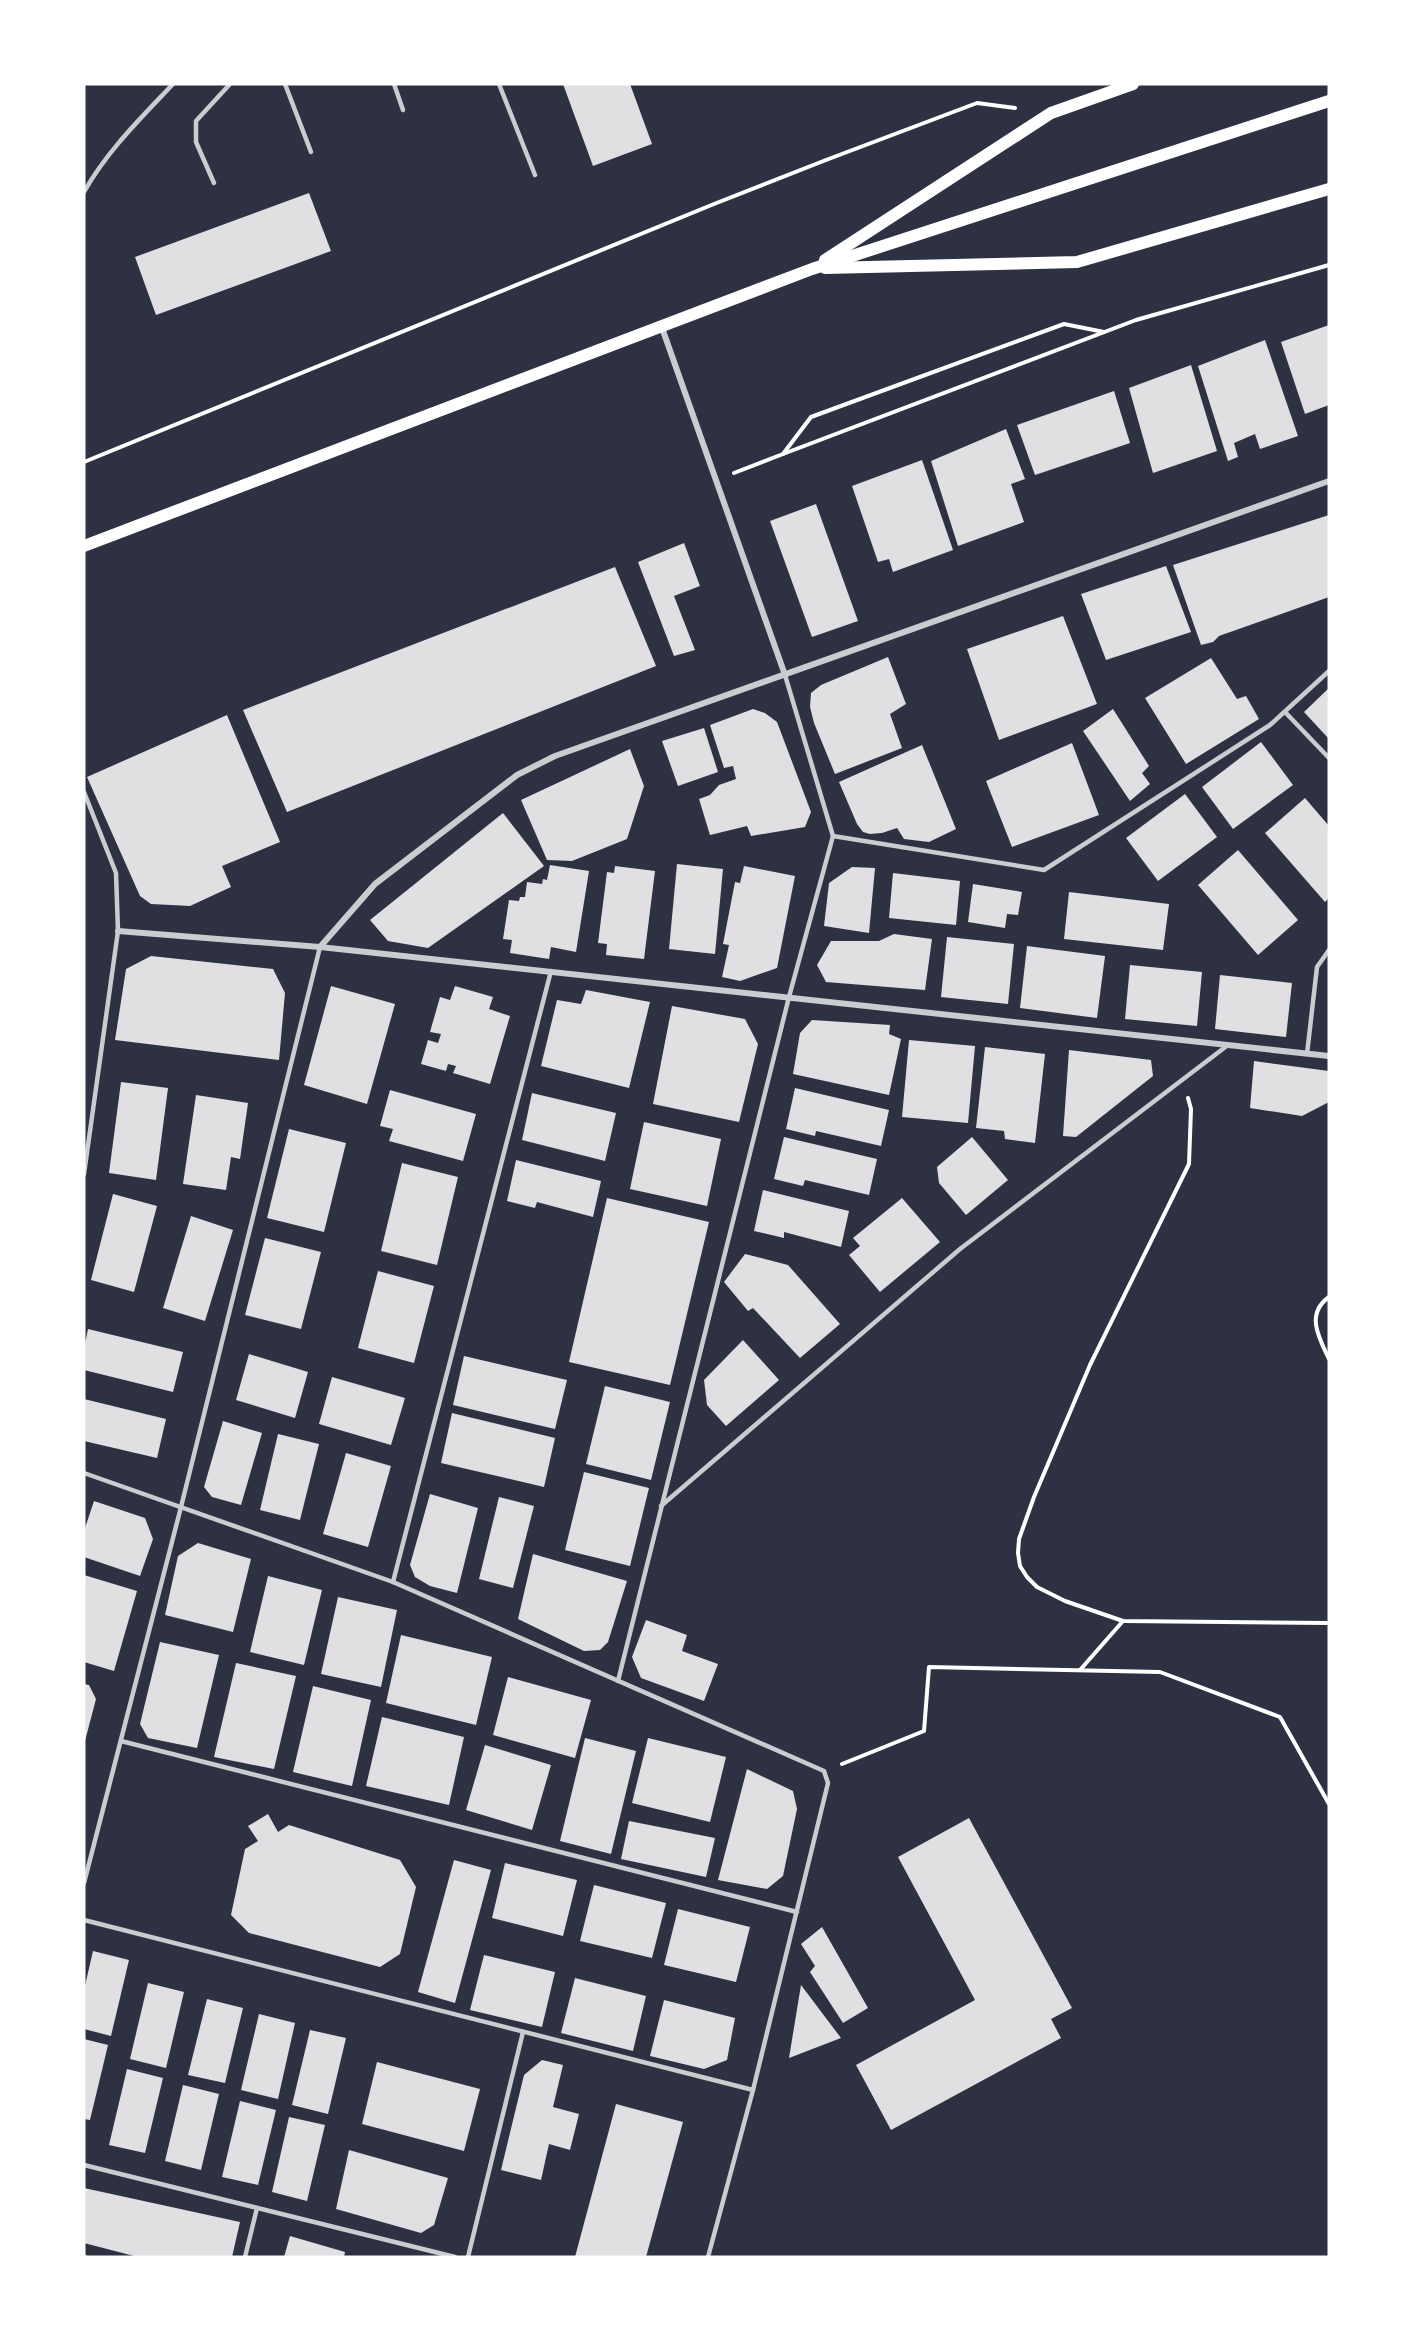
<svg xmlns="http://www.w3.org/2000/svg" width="1413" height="2341" viewBox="0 0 1413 2341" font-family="Figtree,sans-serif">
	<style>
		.building { fill: #e0e0e3 }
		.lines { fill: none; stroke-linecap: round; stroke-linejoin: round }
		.path { stroke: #fff; stroke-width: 4 }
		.service { stroke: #caccd0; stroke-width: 4.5 }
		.minor { stroke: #caccd0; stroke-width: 6 }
		.secondary { stroke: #fff; stroke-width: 12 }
	</style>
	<rect width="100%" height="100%" fill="#2d3142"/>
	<!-- building -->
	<g class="building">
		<polygon points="563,84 630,84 652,144 593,166"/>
		<polygon points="309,193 331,251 156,315 135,257"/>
		<polygon points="1329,325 1329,405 1305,414 1281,342"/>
		<polygon points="1265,340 1298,436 1260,449 1255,434 1234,443 1238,457 1228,461 1198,366"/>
		<polygon points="1191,365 1217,451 1153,473 1129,388"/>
		<polygon points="1114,391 1130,443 1035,475 1017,425"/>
		<polygon points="1006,429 1025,479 1011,484 1024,522 958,546 931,461"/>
		<polygon points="922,460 953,550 893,572 889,559 878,562 852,486"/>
		<polygon points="816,504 858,621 812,637 770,521"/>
		<polygon points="1329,515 1329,597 1219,636 1213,642 1201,645 1173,565"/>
		<polygon points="684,543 700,586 674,596 695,650 674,656 638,562"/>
		<polygon points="1166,566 1191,632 1106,660 1081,594"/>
		<polygon points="615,567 656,666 287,812 243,710"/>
		<polygon points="1063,616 1097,704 999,740 967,649"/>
		<polygon points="888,657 906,704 890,714 902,748 835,774 814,723 810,707 811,693 821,685"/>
		<polygon points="1211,658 1237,699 1246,696 1259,719 1186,764 1145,698"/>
		<polygon points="1329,688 1329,739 1304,712"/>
		<polygon points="753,709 765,713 777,722 811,812 805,827 751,836 747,826 710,835 699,799 710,795 719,785 736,779 733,766 724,768 710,725"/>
		<polygon points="1113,709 1149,766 1142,773 1150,784 1130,801 1083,731"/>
		<polygon points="227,715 280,842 222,866 231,887 190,906 151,904 140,896 87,777"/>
		<polygon points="704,728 718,772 678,786 662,741"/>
		<polygon points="1261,742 1293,785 1233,829 1202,787"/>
		<polygon points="1072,743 1099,815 1012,847 986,781"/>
		<polygon points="922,745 956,829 929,842 904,839 897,828 882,833 870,834 863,832 857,824 839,782"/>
		<polygon points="630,749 644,786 627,839 572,861 547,860 521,800"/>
		<polygon points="1185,794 1217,837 1158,881 1126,838"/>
		<polygon points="1305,798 1329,826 1329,898 1325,902 1265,833"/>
		<polygon points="503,813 544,866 428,948 388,941 370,920"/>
		<polygon points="1238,850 1298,920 1258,955 1198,885"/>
		<polygon points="677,864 723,869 715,954 669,949"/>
		<polygon points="550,865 589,871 576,952 551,947 549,959 510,953 512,940 503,939 509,900 519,901 520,897 525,897 527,882 542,884 543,879 547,880"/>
		<polygon points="615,866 655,871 644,959 606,955 607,944 598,943 607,872 614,873"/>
		<polygon points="744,866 795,876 777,968 740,981 722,977 729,945 723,944 735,882 740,883"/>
		<polygon points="852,867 875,868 869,933 824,926 829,883"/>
		<polygon points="893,873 960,881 956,925 889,918"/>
		<polygon points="973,884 1022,892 1018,915 1007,914 1005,928 968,922"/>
		<polygon points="1069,892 1169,904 1163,950 1064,939"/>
		<polygon points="894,934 932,939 925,990 826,982 817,965 831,941 879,941"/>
		<polygon points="947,937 1014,944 1008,1004 941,997"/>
		<polygon points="1027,946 1105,956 1097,1018 1020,1008"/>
		<polygon points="151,956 273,969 285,993 279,1060 115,1040 126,969"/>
		<polygon points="1130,965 1202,972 1197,1026 1125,1019"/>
		<polygon points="1220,975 1292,983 1286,1037 1215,1029"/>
		<polygon points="331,986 395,1004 367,1104 304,1085"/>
		<polygon points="455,986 493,997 489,1009 510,1016 490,1084 453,1073 456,1066 448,1064 446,1071 421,1064 428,1040 438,1043 441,1034 430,1032 440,997 450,1000"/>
		<polygon points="586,990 650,1002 629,1088 541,1066 557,1000 581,1004"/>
		<polygon points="672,1006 745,1019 758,1044 739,1122 653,1104"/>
		<polygon points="812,1020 890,1025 889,1034 901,1039 889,1095 793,1074 800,1033"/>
		<polygon points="909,1040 975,1046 968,1123 902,1117"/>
		<polygon points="985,1047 1045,1054 1035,1143 1005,1139 1004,1131 976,1128"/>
		<polygon points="1069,1050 1151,1060 1153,1076 1076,1137 1063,1136"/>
		<polygon points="1254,1061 1329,1071 1329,1102 1302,1116 1250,1108"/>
		<polygon points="121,1082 168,1088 156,1180 109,1173"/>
		<polygon points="795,1088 889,1110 881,1146 816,1131 815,1136 786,1129"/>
		<polygon points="390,1090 476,1114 463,1161 389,1141 393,1129 380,1126"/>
		<polygon points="532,1093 616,1113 605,1161 522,1140"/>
		<polygon points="196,1095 248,1103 240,1159 231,1157 226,1190 183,1184"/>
		<polygon points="644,1122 721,1139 707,1206 630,1189"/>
		<polygon points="289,1129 346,1143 324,1232 267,1218"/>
		<polygon points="784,1137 877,1159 869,1195 805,1180 803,1186 774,1179"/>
		<polygon points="972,1137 1008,1180 966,1215 939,1183 937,1167"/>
		<polygon points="516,1160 601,1181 593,1217 537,1202 535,1208 507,1201"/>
		<polygon points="402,1163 458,1177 437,1265 381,1251"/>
		<polygon points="763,1190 849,1211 841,1247 784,1232 784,1238 754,1231"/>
		<polygon points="113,1194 157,1206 134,1292 91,1280"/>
		<polygon points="607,1198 709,1222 670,1385 569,1362"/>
		<polygon points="902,1198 940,1242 880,1292 849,1255 860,1246 853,1238"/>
		<polygon points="191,1216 233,1230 205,1321 163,1308"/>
		<polygon points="265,1238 321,1252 301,1329 245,1315"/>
		<polygon points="745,1254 788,1265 840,1324 800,1358 753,1308 748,1311 724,1282"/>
		<polygon points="378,1271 434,1286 414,1363 358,1348"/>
		<polygon points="88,1329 183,1352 173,1392 84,1370 84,1348"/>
		<polygon points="743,1340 779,1380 726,1426 707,1405 704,1380"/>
		<polygon points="249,1354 308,1372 295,1418 236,1400"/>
		<polygon points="464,1356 567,1380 555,1429 453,1405"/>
		<polygon points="332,1377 405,1398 391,1445 319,1424"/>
		<polygon points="605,1386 670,1402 651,1480 586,1464"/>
		<polygon points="84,1399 166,1419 157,1458 84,1441"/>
		<polygon points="452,1413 555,1438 544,1487 441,1463"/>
		<polygon points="223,1421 262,1433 241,1505 212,1497 204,1487"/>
		<polygon points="278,1434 319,1444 300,1520 260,1510"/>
		<polygon points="346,1453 391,1466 368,1547 323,1534"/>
		<polygon points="584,1472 649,1488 630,1566 565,1550"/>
		<polygon points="430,1494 478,1508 457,1593 430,1586 415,1577 410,1565"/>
		<polygon points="499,1497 534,1506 513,1588 479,1579"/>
		<polygon points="94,1501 145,1518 153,1539 140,1576 84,1557 84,1531"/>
		<polygon points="198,1543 251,1559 233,1632 165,1615 178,1556"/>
		<polygon points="533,1554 627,1581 608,1642 600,1650 584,1651 518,1619"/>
		<polygon points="84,1575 137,1591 114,1671 84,1662"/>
		<polygon points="268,1576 322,1590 304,1665 250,1652"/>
		<polygon points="338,1597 397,1610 381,1687 321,1674"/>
		<polygon points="646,1620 687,1635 682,1651 718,1664 704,1701 641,1678 632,1657"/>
		<polygon points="401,1635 492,1657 476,1725 386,1703"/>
		<polygon points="160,1642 219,1655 197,1748 148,1738 140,1724"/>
		<polygon points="236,1663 296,1676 274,1769 214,1757"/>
		<polygon points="508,1677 591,1700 575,1758 493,1735"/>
		<polygon points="84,1684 89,1685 96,1699 85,1741"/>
		<polygon points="313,1686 371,1700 352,1786 293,1772"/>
		<polygon points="382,1717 464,1737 449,1805 366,1786"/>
		<polygon points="585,1738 636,1751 611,1854 560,1841"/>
		<polygon points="648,1738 726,1757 710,1822 632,1803"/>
		<polygon points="485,1745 551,1765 532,1830 466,1810"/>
		<polygon points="747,1769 793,1791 797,1809 783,1876 767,1889 718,1880"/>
		<polygon points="268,1814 278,1832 289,1825 400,1860 416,1887 400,1954 380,1967 249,1933 231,1915 245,1849 258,1841 248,1826"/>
		<polygon points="969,1818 1072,2008 1051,2019 1061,2038 891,2130 856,2065 975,2000 898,1857"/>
		<polygon points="629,1821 715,1838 706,1877 621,1859"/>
		<polygon points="454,1860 491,1870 455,2003 418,1992"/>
		<polygon points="505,1863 577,1880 563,1936 492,1918"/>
		<polygon points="594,1885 666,1903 652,1958 580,1941"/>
		<polygon points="678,1909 750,1927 736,1982 664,1965"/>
		<polygon points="822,1927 868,2008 843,2023 810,1972 815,1966 801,1944"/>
		<polygon points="93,1951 129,1960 111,2036 84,2029 84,1990"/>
		<polygon points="484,1955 555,1972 542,2027 470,2010"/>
		<polygon points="575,1978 646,1996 633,2051 561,2033"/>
		<polygon points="148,1983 184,1992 166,2068 130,2059"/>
		<polygon points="801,1985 841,2038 789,2058"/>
		<polygon points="207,1999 243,2008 225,2083 188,2075"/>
		<polygon points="664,2000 735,2018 727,2060 704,2069 650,2056"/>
		<polygon points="259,2014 295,2023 278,2099 241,2090"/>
		<polygon points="310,2030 346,2038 328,2114 292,2105"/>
		<polygon points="84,2039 108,2045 90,2120 84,2119"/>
		<polygon points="542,2060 563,2065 553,2107 579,2114 570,2150 549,2144 541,2180 501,2170 524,2075"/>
		<polygon points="377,2062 480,2089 464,2151 362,2124"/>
		<polygon points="127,2069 163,2078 145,2153 109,2145"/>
		<polygon points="183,2085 219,2094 201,2170 165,2161"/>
		<polygon points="240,2101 276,2110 258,2185 222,2177"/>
		<polygon points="616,2104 683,2122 646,2257 575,2257"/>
		<polygon points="289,2117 325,2125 307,2201 272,2192"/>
		<polygon points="349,2150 448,2178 434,2225 421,2233 336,2209"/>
		<polygon points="84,2188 240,2222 232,2257 138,2257 84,2243"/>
		<polygon points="290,2236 345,2252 344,2257 284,2257"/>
	</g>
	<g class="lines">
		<!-- path -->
		<g class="path">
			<polyline points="783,454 1136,320 1329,265"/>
			<polyline points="84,462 714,204 826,160 977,103 1015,108"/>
			<polyline points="734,473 783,454 811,417 1064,324 1104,332"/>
			<polyline points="1188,1098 1191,1109 1189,1164 1090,1365 1034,1497 1019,1539 1018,1553 1020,1566 1027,1577 1037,1587 1065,1601 1123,1621 1329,1623"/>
			<path d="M1329,1297C1305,1314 1319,1338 1329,1359"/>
			<polyline points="1080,1670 1123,1621"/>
			<polyline points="842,1764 924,1731 929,1667 1160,1672 1280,1717 1329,1804"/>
		</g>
		<!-- service -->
		<g class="service">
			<polyline points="285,84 311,152"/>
			<polyline points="394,84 403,110"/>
			<polyline points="499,84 535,175"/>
			<polyline points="214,183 196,142 196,121 230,84"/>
			<path d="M84,192C107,151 141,118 173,84"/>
			<polyline points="1285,712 1329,758"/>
			<polyline points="84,792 116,873 118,931 84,1174"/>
			<polyline points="833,836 1044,870 1270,725 1329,671"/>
			<polyline points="1307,1054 1317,967 1329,950"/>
			<polyline points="84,1473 393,1582 824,1771 828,1783 753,2090 708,2257"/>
			<polyline points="661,1506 960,1249 1228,1045"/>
			<polyline points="393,1582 551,971"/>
			<polyline points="618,1681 789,997 833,836 785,675"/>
			<polyline points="121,1741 797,1912"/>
			<polyline points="84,1883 181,1507 320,947"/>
			<polyline points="84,1920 753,2090"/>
			<polyline points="84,2165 455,2257"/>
			<polyline points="84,2257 85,2257"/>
			<polyline points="245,2257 257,2208"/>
			<polyline points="468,2257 523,2032"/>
		</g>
		<!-- minor -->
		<g class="minor">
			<polyline points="661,325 785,675"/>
			<polyline points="118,931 320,947 1329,1056"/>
			<polyline points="320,947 375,884 517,775 555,756 1329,481"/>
		</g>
		<!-- secondary -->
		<g class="secondary">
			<polyline points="825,260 1051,113 1133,84"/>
			<polyline points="825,268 1077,262 1329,189"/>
			<polyline points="84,546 812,269 1329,101"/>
		</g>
	</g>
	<!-- border -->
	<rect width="1413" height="2341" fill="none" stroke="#ffffff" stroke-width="171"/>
</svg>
